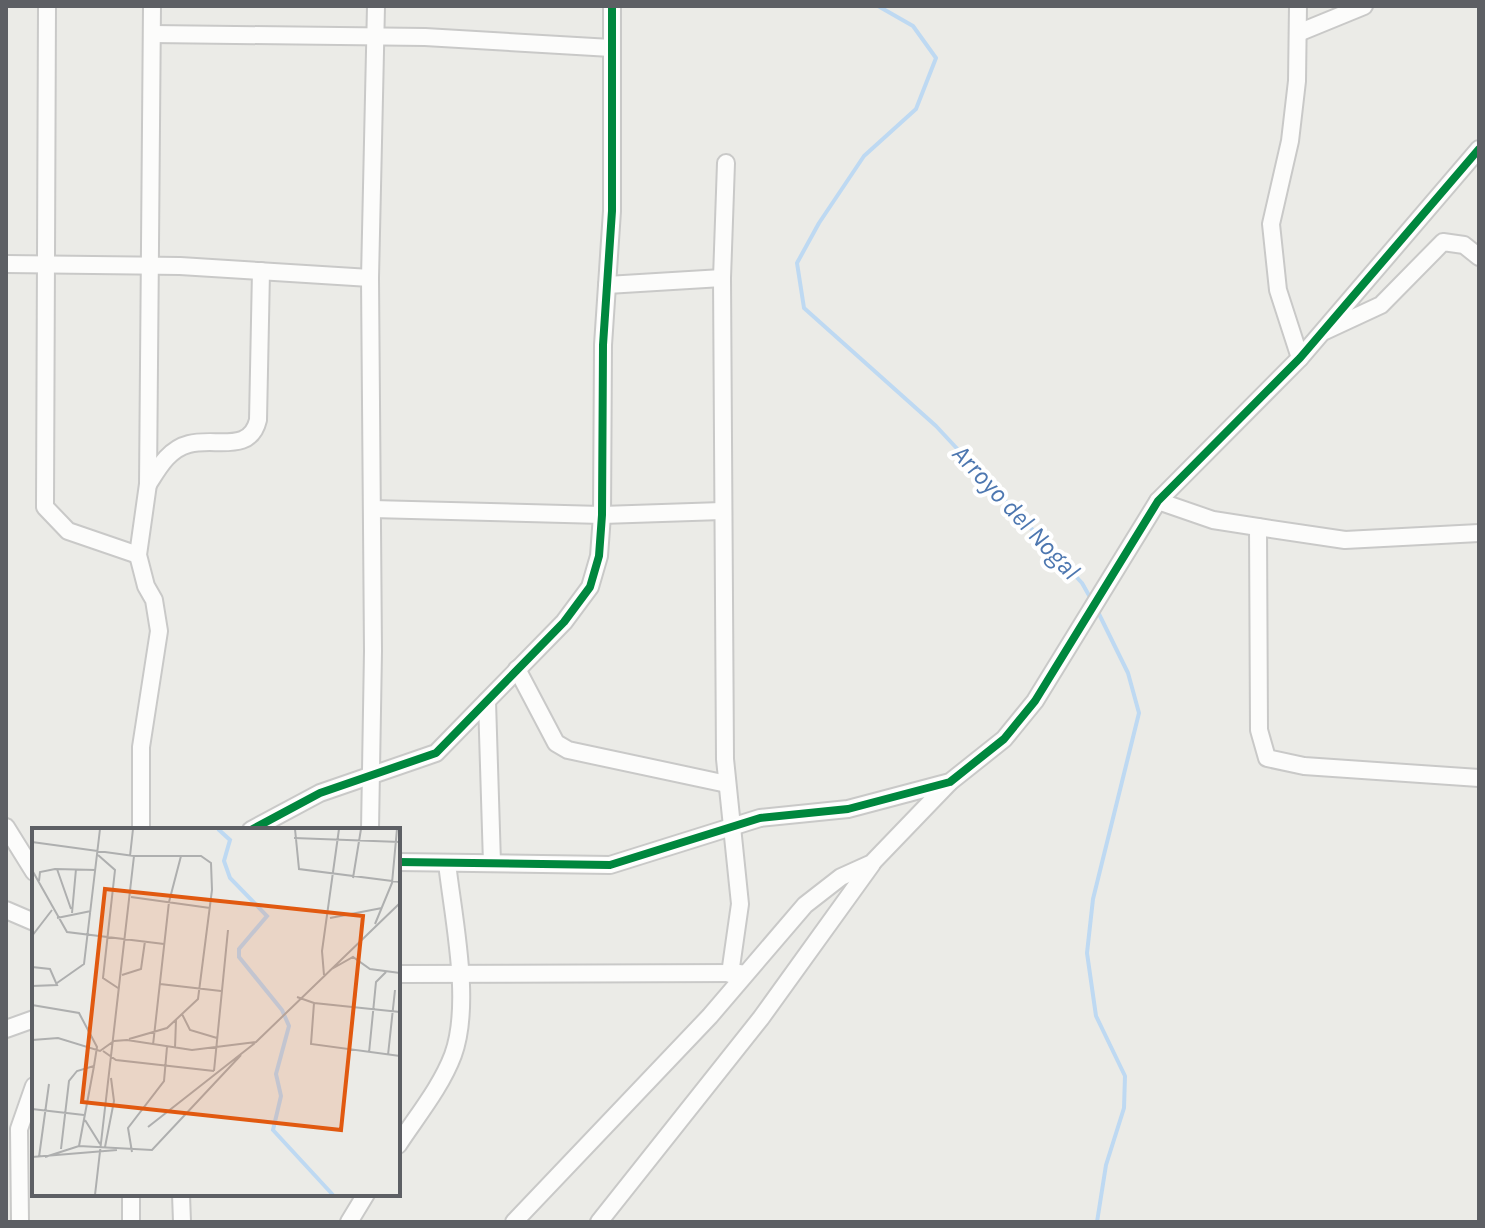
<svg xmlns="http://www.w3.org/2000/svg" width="1485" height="1228" viewBox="0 0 1485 1228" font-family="Karla,sans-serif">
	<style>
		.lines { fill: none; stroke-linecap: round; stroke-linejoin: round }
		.stream { stroke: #bed9f2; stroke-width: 4 }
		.street-casing { stroke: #c9c9c8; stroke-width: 20 }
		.street { stroke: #fcfcfb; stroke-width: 16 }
		.cycleway-casing { stroke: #fff; stroke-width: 13 }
		.cycleway { stroke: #00873e; stroke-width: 8 }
		.labels { text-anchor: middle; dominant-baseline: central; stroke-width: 8; stroke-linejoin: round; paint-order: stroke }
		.water-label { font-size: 26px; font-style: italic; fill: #4d77b0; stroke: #fff }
		.inset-river { fill: none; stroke: #bed9f2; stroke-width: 4 }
		.inset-road { fill: none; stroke: #aeafaf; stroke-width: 2 }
		.view { fill: #e15910; fill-opacity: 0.15; stroke: #e15910; stroke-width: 4 }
		.inset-edge { fill: none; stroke: #5d5f64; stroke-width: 4 }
	</style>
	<rect width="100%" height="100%" fill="#ebebe7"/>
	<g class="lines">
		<!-- stream -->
		<g class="stream">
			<polyline points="878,6 913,26 936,58 916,109 864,156 819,223 797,263 804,308 936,426 1082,583 1091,599"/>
			<polyline points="1097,610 1128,673 1139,713 1093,899 1087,953 1096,1016 1125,1076 1124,1108 1106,1165 1097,1222"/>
		</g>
		<defs>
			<g id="street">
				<polyline points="47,6 45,507 68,531 138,555"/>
				<polyline points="1298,6 1297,81 1290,141 1271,224 1278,290 1300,358"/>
				<polyline points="1298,33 1364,6"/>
				<polyline points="152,34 425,37 611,48"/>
				<polyline points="726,163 722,278 725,759 740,904 730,974"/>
				<polyline points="6,264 180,266 370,278"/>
				<polyline points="607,285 722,278"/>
				<polyline points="1325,331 1381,305 1443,242 1464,245 1479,257"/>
				<path d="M149,483C159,467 169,449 189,444C215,437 250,454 258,420L261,271"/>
				<polyline points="1158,501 1213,520 1258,527 1259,730 1267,758 1304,766 1479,778"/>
				<polyline points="372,509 602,515 722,511"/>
				<polyline points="1258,527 1345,540 1479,533"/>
				<polyline points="517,669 556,743 568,750 727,784"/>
				<polyline points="487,701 492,863"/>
				<polyline points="6,827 34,872"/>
				<polyline points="141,830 141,747 159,631 154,600 146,586 138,555 148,484 152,6"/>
				<polyline points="251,830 320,793 436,753 564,622 590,587 599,556 602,515 603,345 612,211 612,6"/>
				<polyline points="370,830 373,651 370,278 376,6"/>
				<polyline points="398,862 610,865 760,818 848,809 950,782 1004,739 1035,701 1158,501 1300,358 1479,149"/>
				<polyline points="6,910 34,922"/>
				<polyline points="398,974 740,973"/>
				<polyline points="6,1029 34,1019"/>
				<path d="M398,1145C417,1116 441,1087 453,1055C472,1003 453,917 447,863"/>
				<polyline points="181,1194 182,1222"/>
				<polyline points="20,1222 19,1129 34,1086"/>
				<polyline points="131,1222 131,1194"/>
				<polyline points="349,1222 366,1194"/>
				<polyline points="514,1222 710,1016 805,905 841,877 872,863 949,783"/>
				<polyline points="599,1222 761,1018 872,864"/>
			</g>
		</defs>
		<!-- street casing -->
		<use href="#street" class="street-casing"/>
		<!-- street -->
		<use href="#street" class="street"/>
		<defs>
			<g id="cycleway">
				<polyline points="251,830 320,793 436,753 564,622 590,587 599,556 602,515 603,345 612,211 612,6"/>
				<polyline points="398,862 610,865 760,818 848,809 950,782 1004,739 1035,701 1158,501 1300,358 1479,149"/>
			</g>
		</defs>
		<!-- cycleway casing -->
		<use href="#cycleway" class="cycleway-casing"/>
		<!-- cycleway -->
		<use href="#cycleway" class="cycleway"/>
	</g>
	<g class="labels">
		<!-- water labels -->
		<g class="water-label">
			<text transform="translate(1016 512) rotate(47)">Arroyo del Nogal</text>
		</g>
	</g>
	<!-- overview -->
	<g transform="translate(32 828)">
		<rect width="368" height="368" fill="#ebebe7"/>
		<path class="inset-river" d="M186,1L198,12L192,33L198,50L235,88L207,121V129L250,182L257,198L244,246L249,268L241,302L301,367"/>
		<path class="inset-road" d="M263,1L267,41L368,54M262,10L368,14M0,14L102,28H169L179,35L180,62L166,171L135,200L97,211M66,27L83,42L71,150L86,160M98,28L101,1M25,41L39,81M0,42L35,104L132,116M321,50L329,1M7,53L8,44L23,41L64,42M99,69L178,80M40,85L44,41M25,90L59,83M298,90L350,80M343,96L360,55L365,1M0,108L20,82M0,139L18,141L25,157L0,158M298,142L321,129L338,141L368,145M90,147L109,141L113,113M292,147L290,123L307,1M25,155L52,136L68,1M128,156L189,163M265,169L282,175L279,216L368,228M282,175L368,184M0,177L47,185L65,219L62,238L45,243L37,253L29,321M150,186L158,202L185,210M0,212L26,210L68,223L82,213L95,212L160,222L224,214L368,75M121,217L137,74L149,28M143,220L144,192M71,223L84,232L182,243M317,223L324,162M337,225L344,154L354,144M356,227L363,162M182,243L196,102M0,281L52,287M53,292L68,316M116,299L223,215M47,318L62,238M73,319L82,273L79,250M100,324L96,300L132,253L135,219M0,329L85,322M7,329L17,256M13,329L47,318L120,322L209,227M63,367L102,28"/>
		<path class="view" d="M73,61L331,88L309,302L50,274Z"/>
		<rect width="368" height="368" class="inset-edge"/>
	</g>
	<!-- border -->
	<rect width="1485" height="1228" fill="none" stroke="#5d5f64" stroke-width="16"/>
</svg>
